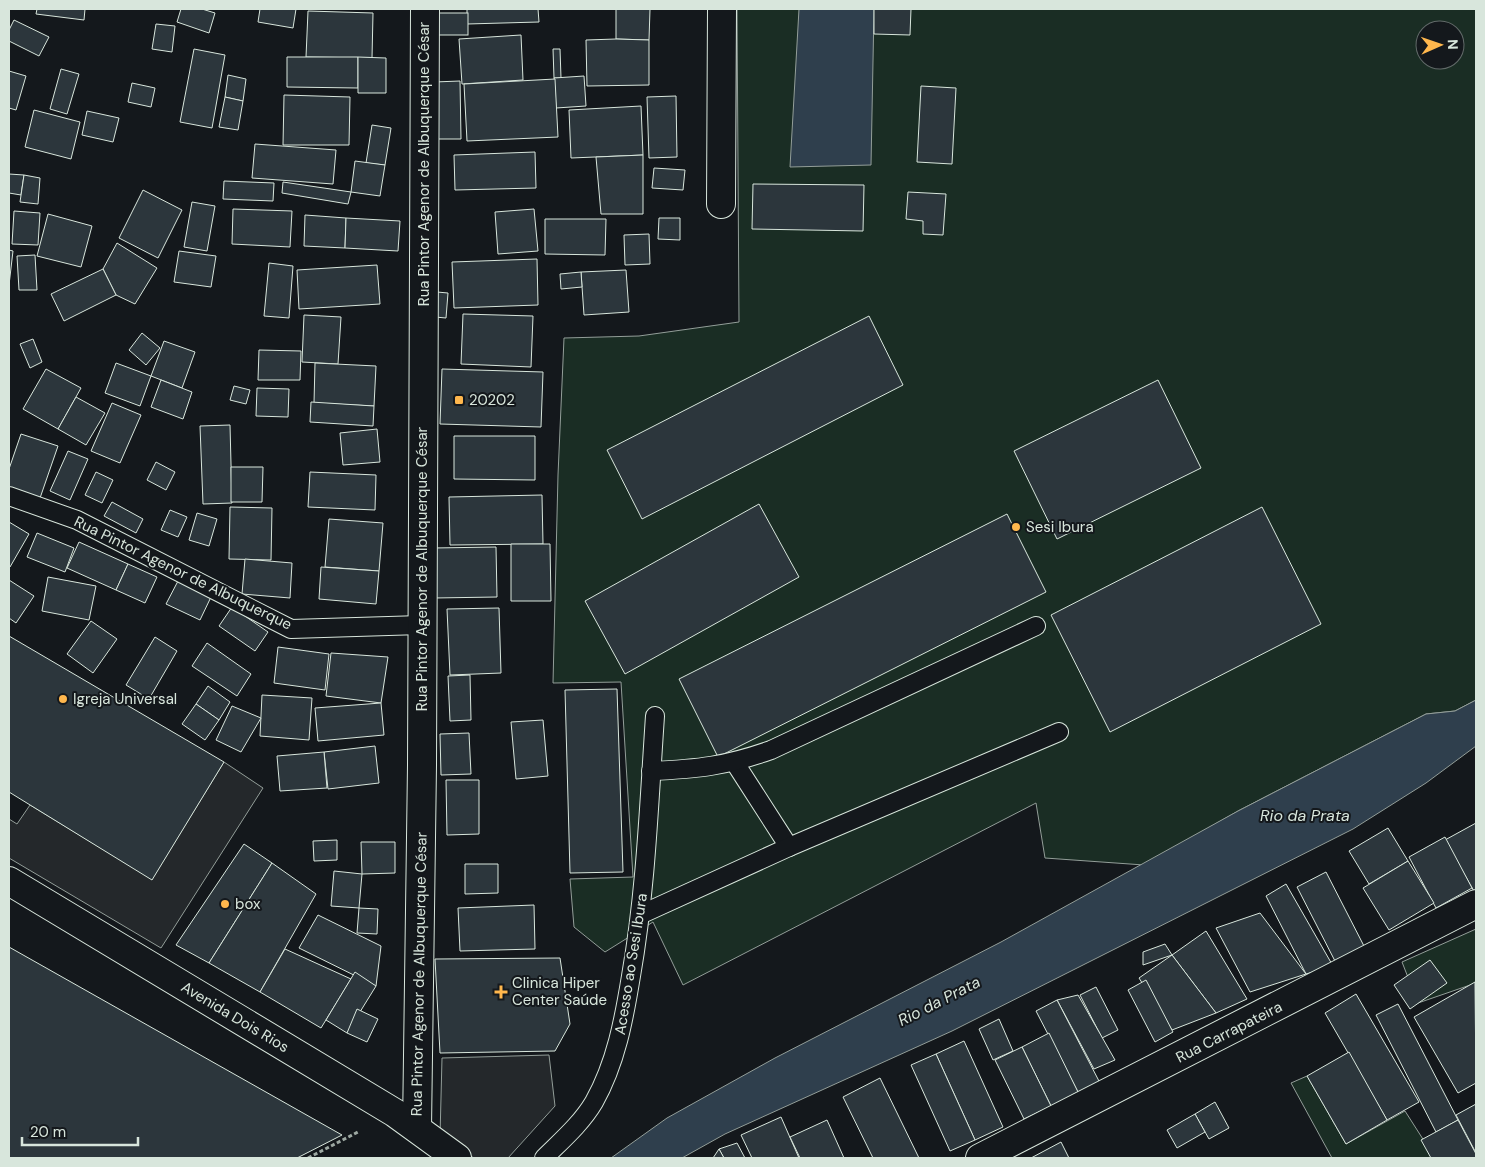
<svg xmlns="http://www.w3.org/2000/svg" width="1485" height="1167" viewBox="0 0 1485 1167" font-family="'DM Sans',sans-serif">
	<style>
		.green { fill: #1a2d24; stroke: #939e99; fill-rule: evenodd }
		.parking { fill: #24282b; stroke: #939e99 }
		.water { fill: #2f3f4d; stroke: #939e99 }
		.building { fill: #2c363c; stroke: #d8e6dc }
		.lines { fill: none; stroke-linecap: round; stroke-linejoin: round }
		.service-casing { stroke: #d8e6dc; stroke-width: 20 }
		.minor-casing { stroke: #d8e6dc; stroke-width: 30 }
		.tertiary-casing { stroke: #d8e6dc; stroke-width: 30 }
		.secondary-casing { stroke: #d8e6dc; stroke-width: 30 }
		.path { stroke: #9da8a2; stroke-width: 3; stroke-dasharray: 4 2.5; stroke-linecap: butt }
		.service { stroke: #14181c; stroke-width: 18 }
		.minor { stroke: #14181c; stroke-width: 28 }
		.tertiary { stroke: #14181c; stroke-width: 28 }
		.secondary { stroke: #14181c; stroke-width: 28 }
		.poi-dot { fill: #ffb74d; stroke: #14181c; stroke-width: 2 }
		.labels { text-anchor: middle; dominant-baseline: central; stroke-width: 4; stroke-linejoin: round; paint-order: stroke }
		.street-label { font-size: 15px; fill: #d8e6dc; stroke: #14181c }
		.poi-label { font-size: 15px; fill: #d8e6dc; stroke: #14181c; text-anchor: start }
		.water-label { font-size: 16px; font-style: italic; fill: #d8e6dc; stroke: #14181c }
	</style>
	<rect width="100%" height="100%" fill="#14181c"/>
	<!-- green -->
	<g class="green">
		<path d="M737,9H1476V700L1455,711L1426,714L1238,811L1144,865L1045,858L1036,803L683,985L653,922L605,952L574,927L570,879L633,877L621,682L553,683L558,475L564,338L639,336L739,322ZM1425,30H1455V60H1425Z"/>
		<polygon points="1476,929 1476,983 1418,1003 1402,962"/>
		<polygon points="1307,1076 1346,1144 1405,1111 1435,1158 1332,1158 1291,1083"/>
	</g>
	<!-- parking -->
	<g class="parking">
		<polygon points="224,762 263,788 161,948 9,858 9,819 17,824 30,805 152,879"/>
		<polygon points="549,1055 555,1106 508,1158 474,1158 440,1137 442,1058"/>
	</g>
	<!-- water -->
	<g class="water">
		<polygon points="799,9 874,9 871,165 790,167"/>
		<polygon points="1476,700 1476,746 1426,783 1353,829 952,1031 725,1134 682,1158 611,1158 667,1118 775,1058 1001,942 1238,811 1426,714 1455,711"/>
	</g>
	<!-- building -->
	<g class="building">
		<polygon points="37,9 85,9 84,20 36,14"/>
		<polygon points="181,9 202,9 215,13 209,33 177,22"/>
		<polygon points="260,9 296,9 293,28 258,22"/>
		<polygon points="467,9 538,9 539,22 467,24"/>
		<polygon points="616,9 650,9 649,40 616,39"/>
		<polygon points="874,9 911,9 910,35 874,34"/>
		<polygon points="308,11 373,13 372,58 306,57"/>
		<rect x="436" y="13" width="32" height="22"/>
		<polygon points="14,20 49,37 39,56 9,41 9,30"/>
		<polygon points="156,24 175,26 172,52 152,49"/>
		<polygon points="521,35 523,80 462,84 459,39"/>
		<polygon points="616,39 649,40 649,85 587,86 586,40"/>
		<polygon points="194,49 225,55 212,128 180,122"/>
		<polygon points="553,49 560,49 561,78 554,78"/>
		<polygon points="287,57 358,57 358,88 287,87"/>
		<polygon points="358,57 386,58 386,93 358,93"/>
		<polygon points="61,69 79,74 67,114 50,109"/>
		<polygon points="9,71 26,76 16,110 9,108"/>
		<polygon points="228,75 246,79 243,101 225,97"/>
		<polygon points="584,76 586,106 556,108 554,78"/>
		<polygon points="555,79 558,137 467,141 464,84"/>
		<polygon points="460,81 461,139 435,139 434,82"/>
		<polygon points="132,83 155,88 151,107 128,102"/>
		<polygon points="921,86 956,88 952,164 917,162"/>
		<polygon points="284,95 350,97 349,145 283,145"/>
		<polygon points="676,96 677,157 649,158 647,97"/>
		<polygon points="225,97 243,101 238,130 219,127"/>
		<polygon points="641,106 643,155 571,158 569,110"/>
		<polygon points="34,110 80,122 71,159 25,147"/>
		<polygon points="87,111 119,118 113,142 82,135"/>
		<polygon points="372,125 391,128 385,165 366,163"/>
		<polygon points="255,144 336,150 333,184 252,178"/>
		<polygon points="535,152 536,188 455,190 454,155"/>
		<polygon points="643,155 643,214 601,214 596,157"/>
		<polygon points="355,161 385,165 380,196 351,192"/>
		<polygon points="654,168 685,170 683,190 652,188"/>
		<polygon points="9,174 24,175 21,195 9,193"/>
		<polygon points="24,175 40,178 38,204 20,202"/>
		<polygon points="224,181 274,183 273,201 223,199"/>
		<polygon points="283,182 351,192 348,204 282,193"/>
		<polygon points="753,184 864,185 863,231 752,229"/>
		<polygon points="143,190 182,210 158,258 119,238"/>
		<polygon points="908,192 946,194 943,235 923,234 923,221 906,219"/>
		<polygon points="192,202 215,206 207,251 184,247"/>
		<polygon points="233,209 292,211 290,247 232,244"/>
		<polygon points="534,209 538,251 498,254 495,212"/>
		<polygon points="14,211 40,213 38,245 12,244"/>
		<polygon points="48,214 92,226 81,267 37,256"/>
		<polygon points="305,215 346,218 345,248 304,246"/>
		<polygon points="346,218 400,221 398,251 345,248"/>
		<polygon points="659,218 680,218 680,240 658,239"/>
		<polygon points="545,219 606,219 605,255 545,254"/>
		<polygon points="649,234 650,264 625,265 624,235"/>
		<polygon points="117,243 157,268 135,304 116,295 103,269"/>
		<polygon points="9,250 13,251 9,285"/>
		<polygon points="179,251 216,256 211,287 174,282"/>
		<polygon points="35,255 37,290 19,290 17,256"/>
		<polygon points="537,259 538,305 454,308 452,262"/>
		<polygon points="269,263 293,266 289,318 264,316"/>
		<polygon points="377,265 380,304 299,309 297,270"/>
		<polygon points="103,269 116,295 64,321 51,294"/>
		<polygon points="626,270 629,312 584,315 581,272"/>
		<polygon points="581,272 582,287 561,289 560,274"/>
		<polygon points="437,292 448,293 446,318 435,317"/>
		<polygon points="463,314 533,316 531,367 461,364"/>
		<polygon points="304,315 341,317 338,364 302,362"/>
		<polygon points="869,316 903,385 642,519 607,450"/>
		<polygon points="142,333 160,348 146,365 129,350"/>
		<polygon points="33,339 42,362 30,368 20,344"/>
		<polygon points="164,341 195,352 182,388 151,376"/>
		<polygon points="259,350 301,351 300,380 258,380"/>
		<polygon points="116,363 151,376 140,406 105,393"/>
		<polygon points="315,363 376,366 374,406 314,403"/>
		<polygon points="46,369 81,388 58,429 23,409"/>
		<polygon points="442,369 543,372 541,427 440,424"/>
		<polygon points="161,380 192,392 183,419 151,407"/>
		<polygon points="1158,380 1201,468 1057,539 1014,451"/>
		<polygon points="234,386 250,390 246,404 230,400"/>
		<polygon points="257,388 289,389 288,417 256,416"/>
		<polygon points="76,397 105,413 86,445 58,429"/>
		<polygon points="311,402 374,406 373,426 310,422"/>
		<polygon points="112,403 141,415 120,463 91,451"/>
		<polygon points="230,425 232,503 203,504 200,426"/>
		<polygon points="377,429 380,462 343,465 340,433"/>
		<polygon points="21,434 58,446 39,501 9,491 9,469"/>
		<polygon points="454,436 535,436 535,480 454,479"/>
		<polygon points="68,451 88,459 70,500 50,491"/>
		<polygon points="156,462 175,472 166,490 147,480"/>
		<polygon points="231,467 263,467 262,502 231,502"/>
		<polygon points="96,472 113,480 102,503 85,495"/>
		<polygon points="310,472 376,475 375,510 308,507"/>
		<polygon points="542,495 543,544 450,545 449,497"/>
		<polygon points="112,502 143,519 136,533 104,516"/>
		<polygon points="759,504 799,577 625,674 585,601"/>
		<polygon points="230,507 272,508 271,560 229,559"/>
		<polygon points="1262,507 1321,624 1110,732 1051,615"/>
		<polygon points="170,510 187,517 178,537 161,530"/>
		<polygon points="197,513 217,519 209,546 189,540"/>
		<polygon points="1007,514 1046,592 718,757 679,679"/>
		<polygon points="329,519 383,523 379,571 325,567"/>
		<polygon points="9,522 29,534 10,567 9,566"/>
		<polygon points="37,533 74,548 65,572 27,557"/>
		<polygon points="79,542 128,564 116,590 67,568"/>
		<polygon points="511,544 550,544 551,601 511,601"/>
		<polygon points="496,547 497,597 434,598 433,548"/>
		<polygon points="245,559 292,563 290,598 242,594"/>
		<polygon points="128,564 157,577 145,603 116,590"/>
		<polygon points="321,567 379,571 376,604 319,599"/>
		<polygon points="48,577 96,586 89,620 42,611"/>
		<polygon points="9,580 34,596 16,623 9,618"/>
		<polygon points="178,581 211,597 200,620 166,604"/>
		<polygon points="232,607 268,632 255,651 219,626"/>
		<polygon points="499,608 501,673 450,675 447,609"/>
		<polygon points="91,621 117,639 93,673 67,654"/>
		<polygon points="9,636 224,762 152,880 9,792"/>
		<polygon points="155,637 177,651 149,699 126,685"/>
		<polygon points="207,643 251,674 237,696 192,666"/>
		<polygon points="278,647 329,654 325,690 274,683"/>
		<polygon points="331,653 388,657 381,703 326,696"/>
		<polygon points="470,675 471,720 450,721 448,676"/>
		<polygon points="208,686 230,702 219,720 196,704"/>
		<polygon points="617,689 623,872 570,873 565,690"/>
		<polygon points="262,695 312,698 309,740 260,736"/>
		<polygon points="381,703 384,735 318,741 315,708"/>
		<polygon points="196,704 219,720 205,740 182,724"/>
		<polygon points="232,706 261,718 241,752 216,740"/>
		<polygon points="543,720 548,776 516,779 511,722"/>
		<polygon points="469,733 471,774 441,775 440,734"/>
		<polygon points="375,746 379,783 328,789 324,752"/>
		<polygon points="324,752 327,788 280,791 277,756"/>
		<polygon points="446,780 479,780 479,834 447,835"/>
		<polygon points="1476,823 1476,892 1475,893 1445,840"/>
		<polygon points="1388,828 1408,861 1369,884 1349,851"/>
		<polygon points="1445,837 1472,888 1436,908 1409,857"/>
		<polygon points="337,840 337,860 314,861 313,841"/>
		<polygon points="361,842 395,842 395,873 362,874"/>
		<polygon points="244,844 272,863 209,963 176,945"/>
		<polygon points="1408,861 1434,903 1389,930 1363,888"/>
		<polygon points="272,863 316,894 260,992 209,963"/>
		<polygon points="465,864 498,864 498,893 465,894"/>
		<polygon points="334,871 362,874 359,908 331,906"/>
		<polygon points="1326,872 1365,948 1336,963 1297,887"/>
		<polygon points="1286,884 1333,966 1306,974 1266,896"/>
		<polygon points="534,905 535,949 460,951 458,908"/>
		<polygon points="359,908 378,909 377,934 357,933"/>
		<polygon points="1260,913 1306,974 1250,992 1216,928"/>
		<polygon points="318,915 381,946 376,986 299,948"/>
		<polygon points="1206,931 1247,999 1216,1013 1172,955"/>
		<polygon points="1165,944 1172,955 1143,965 1143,952"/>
		<polygon points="9,947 342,1135 297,1158 9,1158"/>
		<polygon points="285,949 351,979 321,1028 260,992"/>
		<polygon points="1172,955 1216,1013 1172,1030 1139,978"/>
		<polygon points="560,958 570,1024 555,1051 440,1053 435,959"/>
		<polygon points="1430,960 1447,983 1410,1009 1394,985"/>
		<polygon points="355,972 376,986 347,1033 326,1020"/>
		<polygon points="1146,980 1173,1032 1155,1042 1128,990"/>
		<polygon points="1475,982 1476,1083 1458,1093 1414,1017"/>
		<polygon points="1096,987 1118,1030 1102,1038 1080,995"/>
		<polygon points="1356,994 1419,1102 1387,1120 1325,1013"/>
		<polygon points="1078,995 1115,1060 1094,1069 1057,1000"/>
		<polygon points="1057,1000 1100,1083 1079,1094 1036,1011"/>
		<polygon points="1398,1004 1458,1120 1436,1132 1376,1015"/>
		<polygon points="357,1009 378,1019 367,1042 347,1033"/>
		<polygon points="999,1019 1013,1051 993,1060 979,1029"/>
		<polygon points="1049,1033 1078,1092 1051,1106 1022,1047"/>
		<polygon points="964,1041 1003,1127 975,1140 936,1054"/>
		<polygon points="1022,1047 1051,1106 1024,1119 995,1060"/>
		<polygon points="1349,1052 1387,1120 1346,1144 1307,1076"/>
		<polygon points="936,1054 975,1140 950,1151 911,1065"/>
		<polygon points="880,1078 919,1158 873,1158 843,1097"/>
		<polygon points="1215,1102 1229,1128 1209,1139 1195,1114"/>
		<polygon points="1476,1104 1476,1153 1456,1115"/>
		<polygon points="1195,1114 1205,1132 1177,1148 1167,1130"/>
		<polygon points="781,1117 799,1158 752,1158 741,1135"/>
		<polygon points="827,1120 844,1158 800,1158 790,1137"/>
		<polygon points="1458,1120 1476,1154 1476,1158 1431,1158 1421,1140"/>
		<polygon points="1061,1142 1069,1158 1031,1158"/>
		<polygon points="737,1143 745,1158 724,1158 719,1149"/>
		<polygon points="719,1149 724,1158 713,1158"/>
	</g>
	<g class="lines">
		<defs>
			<g id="service">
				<polyline points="9,496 77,520 291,629 421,625"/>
				<polyline points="735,763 789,847"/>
				<path d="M651,771C698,769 726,766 771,750L1036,626"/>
				<polyline points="642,914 789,847 1059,732"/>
				<path d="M544,1158C561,1141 581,1124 594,1102C616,1063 624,1019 631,976C646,890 649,803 655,716"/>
			</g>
			<g id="minor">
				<polyline points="721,204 722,9"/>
				<polyline points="980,1158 1476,904"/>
			</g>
			<polyline id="tertiary" points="417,1128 422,765 425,9"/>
			<polyline id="secondary" points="9,881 395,1113 457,1158"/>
		</defs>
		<!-- service casing -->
		<use href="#service" class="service-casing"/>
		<!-- minor casing -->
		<use href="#minor" class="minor-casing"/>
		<!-- tertiary casing -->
		<use href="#tertiary" class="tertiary-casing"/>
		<!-- secondary casing -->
		<use href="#secondary" class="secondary-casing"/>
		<!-- path -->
		<polyline class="path" points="308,1158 358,1132"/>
		<!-- service -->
		<use href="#service" class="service"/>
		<!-- minor -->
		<use href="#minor" class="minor"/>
		<!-- tertiary -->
		<use href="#tertiary" class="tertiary"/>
		<!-- secondary -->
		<use href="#secondary" class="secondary"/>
	</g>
	<!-- markers -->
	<g class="poi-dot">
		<rect x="454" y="395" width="10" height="10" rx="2.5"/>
		<circle cx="1016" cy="527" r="5"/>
		<circle cx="63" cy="699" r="5"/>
		<circle cx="225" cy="904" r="5"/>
		<path d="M498.5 984.5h5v5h5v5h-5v5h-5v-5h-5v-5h5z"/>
	</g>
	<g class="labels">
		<!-- street labels -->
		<g class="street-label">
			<text transform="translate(424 164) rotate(-90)">Rua Pintor Agenor de Albuquerque César</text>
			<text transform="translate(422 569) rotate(-90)">Rua Pintor Agenor de Albuquerque César</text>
			<text transform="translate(183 573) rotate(26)">Rua Pintor Agenor de Albuquerque</text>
			<text transform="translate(631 964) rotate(-81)">Acesso ao Sesi Ibura</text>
			<text transform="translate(419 974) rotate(-89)">Rua Pintor Agenor de Albuquerque César</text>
			<text transform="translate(235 1017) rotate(31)">Avenida Dois Rios</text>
			<text transform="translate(1229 1032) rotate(-27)">Rua Carrapateira</text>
		</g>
		<!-- poi labels -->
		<g class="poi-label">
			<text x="469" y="400">20202</text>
			<text x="1026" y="527">Sesi Ibura</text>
			<text x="73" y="699">Igreja Universal</text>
			<text x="235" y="904">box</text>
			<text x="512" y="983">Clinica Hiper<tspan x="512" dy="17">Center Saúde</tspan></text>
		</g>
		<!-- water labels -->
		<g class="water-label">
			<text x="1305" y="815">Rio da Prata</text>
			<text transform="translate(939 1001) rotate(-27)">Rio da Prata</text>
		</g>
	</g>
	<!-- border -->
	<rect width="1485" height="1167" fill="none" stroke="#d8e6dc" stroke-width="20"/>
	<!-- north arrow -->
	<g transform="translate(1440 45) rotate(88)"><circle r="24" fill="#14181c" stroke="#626a69"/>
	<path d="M0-4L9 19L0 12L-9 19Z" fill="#ffb74d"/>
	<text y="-8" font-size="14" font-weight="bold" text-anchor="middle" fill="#d8e6dc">N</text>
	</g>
	<!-- scale -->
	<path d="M22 1137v8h116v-8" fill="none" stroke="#d8e6dc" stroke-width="2.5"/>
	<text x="30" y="1137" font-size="15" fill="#d8e6dc" stroke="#14181c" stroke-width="4" paint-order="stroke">20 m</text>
</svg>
